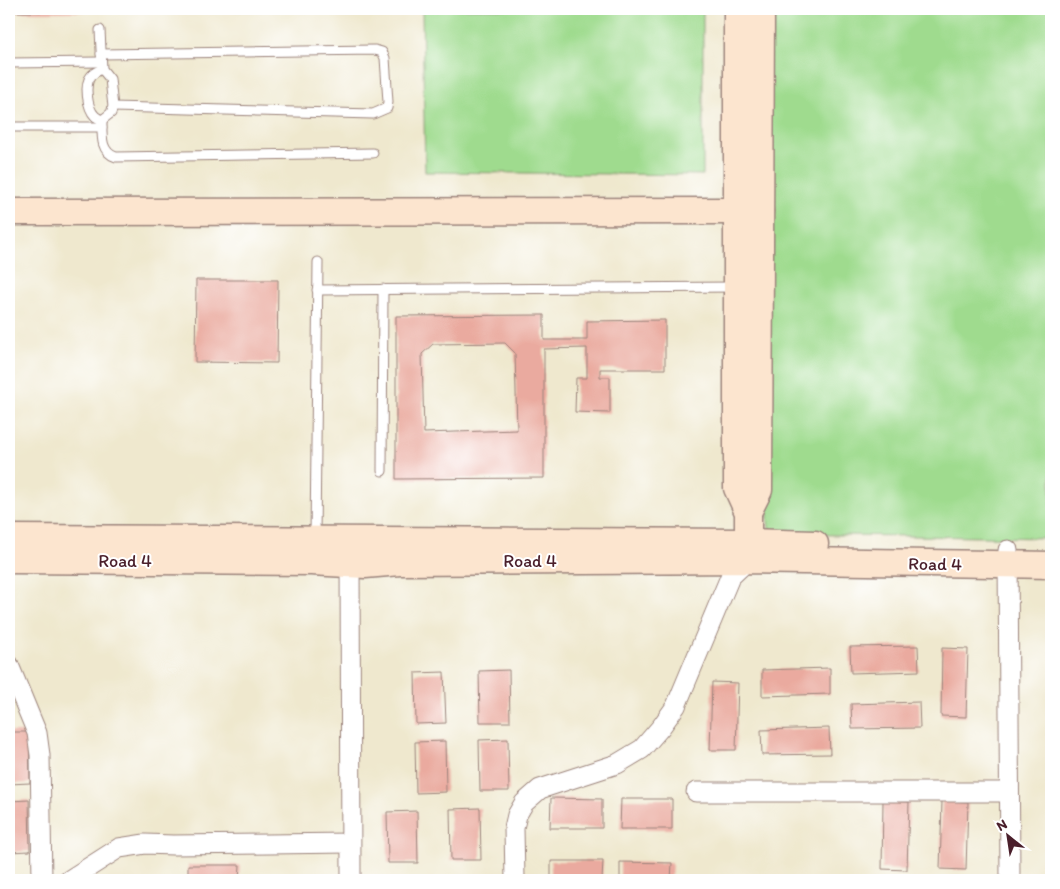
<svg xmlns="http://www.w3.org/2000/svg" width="1060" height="889" viewBox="0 0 1060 889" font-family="Itim,sans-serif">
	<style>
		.green { fill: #9fdb8e; stroke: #747d5c }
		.building { fill: #eaaa9f; fill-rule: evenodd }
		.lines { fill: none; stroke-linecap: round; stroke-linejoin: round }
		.lane-casing { stroke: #9c847c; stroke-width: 11 }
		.street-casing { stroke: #9c847c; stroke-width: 21 }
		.secondary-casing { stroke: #9c847c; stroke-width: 29 }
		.lane { stroke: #fff; stroke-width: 9 }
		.street { stroke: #fff; stroke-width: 19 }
		.secondary { stroke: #fce5cf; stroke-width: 26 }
		.labels { text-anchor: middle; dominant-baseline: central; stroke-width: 4; stroke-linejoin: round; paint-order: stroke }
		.street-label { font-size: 18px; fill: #4a1f2b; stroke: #fff }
	</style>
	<rect width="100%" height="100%" fill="#fff"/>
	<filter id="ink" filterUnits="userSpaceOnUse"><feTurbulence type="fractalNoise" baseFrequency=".02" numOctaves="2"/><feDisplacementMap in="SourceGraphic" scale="10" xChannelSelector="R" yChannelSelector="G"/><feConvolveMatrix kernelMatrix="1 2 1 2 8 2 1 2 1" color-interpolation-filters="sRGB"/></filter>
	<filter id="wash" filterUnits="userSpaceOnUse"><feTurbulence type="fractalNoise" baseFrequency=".0096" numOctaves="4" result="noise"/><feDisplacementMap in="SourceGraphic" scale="20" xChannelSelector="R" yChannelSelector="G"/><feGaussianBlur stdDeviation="1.12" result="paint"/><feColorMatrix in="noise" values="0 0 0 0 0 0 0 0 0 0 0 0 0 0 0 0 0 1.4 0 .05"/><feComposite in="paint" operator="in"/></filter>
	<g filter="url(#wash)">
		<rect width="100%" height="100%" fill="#efe8ce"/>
		<!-- green -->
		<g class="green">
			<polygon points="150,9 703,9 703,175 425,172 422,10 150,11"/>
			<polygon points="766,9 1051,9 1051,538 770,534 768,522"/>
		</g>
		<g id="blocks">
			<!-- building -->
			<g class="building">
				<rect x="9" y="9" width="134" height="3"/>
				<polygon points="196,280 278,280 277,363 195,362"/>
				<path d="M544,315V340H587V321L665,320V369H600V377H610V413L575,412L576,378H587V348L544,349V478L396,479V316ZM505,343L515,353L517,430L424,433L422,354L433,344Z"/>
				<polygon points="918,646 919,671 851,673 850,647"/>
				<polygon points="942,648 968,649 966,717 941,716"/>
				<polygon points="830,668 830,694 762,696 762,670"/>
				<polygon points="509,670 510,722 480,722 479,671"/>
				<polygon points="444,672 446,723 416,724 415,673"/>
				<polygon points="712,682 738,683 736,750 710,750"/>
				<polygon points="919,702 920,728 852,729 851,704"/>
				<polygon points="829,728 830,754 762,755 761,730"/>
				<polygon points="9,732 29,732 30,783 9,784"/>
				<polygon points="508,739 509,791 480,791 479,740"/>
				<polygon points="445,741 446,792 416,793 415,742"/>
				<polygon points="551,798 602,799 602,828 550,828"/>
				<polygon points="621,799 672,799 672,829 620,829"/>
				<polygon points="29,800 30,851 9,852 9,801"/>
				<polygon points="883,801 909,802 907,870 882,869"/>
				<polygon points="942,801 968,802 966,870 940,869"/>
				<polygon points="480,808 481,860 451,860 450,809"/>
				<polygon points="417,811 418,863 388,863 387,812"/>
				<polygon points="551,861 603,861 602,880 551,880"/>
				<polygon points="620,862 672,863 671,880 620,880"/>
				<polygon points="188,865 240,865 239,880 188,880"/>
			</g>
		</g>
	</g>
	<g filter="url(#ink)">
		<use href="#blocks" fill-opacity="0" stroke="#9c847c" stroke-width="1"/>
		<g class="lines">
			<defs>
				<g id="lane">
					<polyline points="100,30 102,69 110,79 113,107 111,113 102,120"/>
					<polyline points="101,54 375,50 382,52 385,58 388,102 387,108 373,114 113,107"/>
					<polyline points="9,63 101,62"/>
					<path d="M102,69C98,71 94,72 91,76C84,84 87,108 95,116C96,117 101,120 102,120"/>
					<path d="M102,120C102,135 100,152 116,157L373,153"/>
					<polyline points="9,127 102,127"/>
					<polyline points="317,290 734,287"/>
					<polyline points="382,471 383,289"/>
					<polyline points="315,537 318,262"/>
				</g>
				<g id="street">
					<polyline points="1008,550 1010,880"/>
					<polyline points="350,552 351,880"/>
					<polyline points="9,665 37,733 40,755 42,880"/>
					<polyline points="696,792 1009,792"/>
					<polyline points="69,880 119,848 145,844 173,845 350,843"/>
					<polyline points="515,880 514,828 517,815 524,803 540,789 617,764 642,749 661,727 676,706 730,577 748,560"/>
				</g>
				<g id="secondary">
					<polyline points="737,9 737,488 748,512 748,558"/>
					<polyline points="9,212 760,211"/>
					<polyline points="748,512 759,490 761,9"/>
					<polyline points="9,538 748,542 815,544"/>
					<polyline points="9,560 311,562 365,565 400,562 748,560 1051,565"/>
				</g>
			</defs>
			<!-- lane casing -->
			<use href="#lane" class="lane-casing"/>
			<!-- street casing -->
			<use href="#street" class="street-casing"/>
			<!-- secondary casing -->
			<use href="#secondary" class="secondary-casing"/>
			<!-- lane -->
			<use href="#lane" class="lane"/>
			<!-- street -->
			<use href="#street" class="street"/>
			<!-- secondary -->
			<use href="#secondary" class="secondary"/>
		</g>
	</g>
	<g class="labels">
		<!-- street labels -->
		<g class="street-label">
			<text x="125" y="561">Road 4</text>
			<text x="530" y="561">Road 4</text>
			<text transform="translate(935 564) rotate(1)">Road 4</text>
		</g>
	</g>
	<!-- margin -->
	<rect width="1060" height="889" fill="none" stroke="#fff" stroke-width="30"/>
	<!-- north arrow -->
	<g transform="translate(1008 836) rotate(330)" stroke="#ffffff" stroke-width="4" paint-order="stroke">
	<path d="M0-4L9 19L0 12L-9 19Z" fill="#4a1f2b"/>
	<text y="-8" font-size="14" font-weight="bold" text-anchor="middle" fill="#4a1f2b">N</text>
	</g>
</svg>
